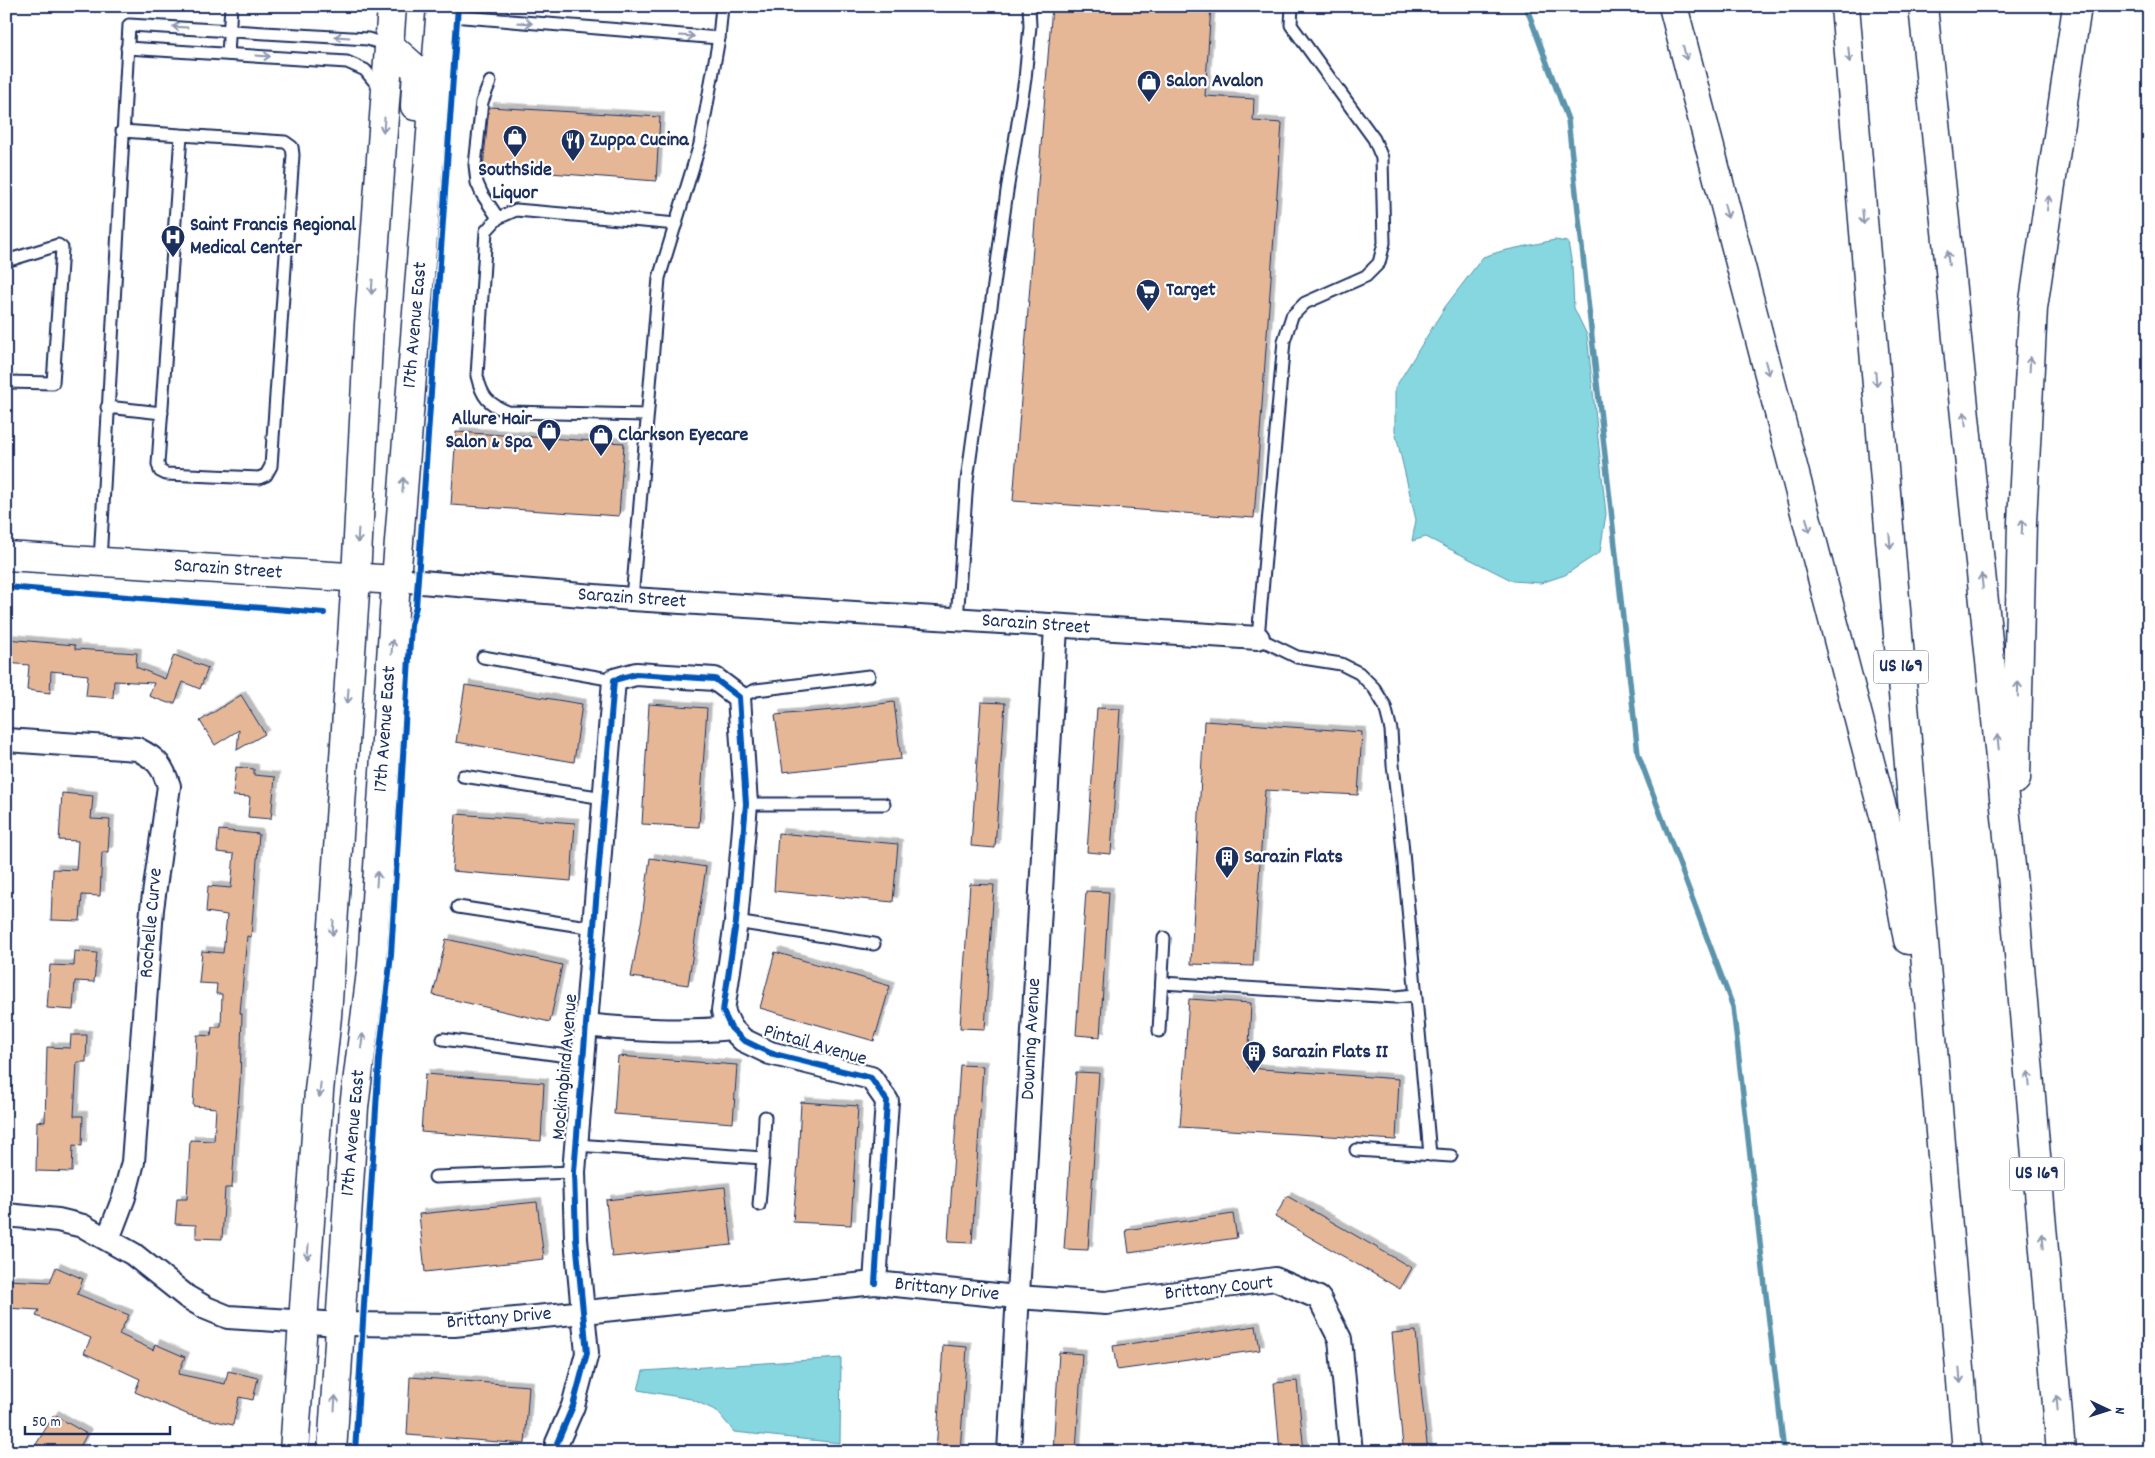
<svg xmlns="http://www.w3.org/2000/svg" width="2155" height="1458" viewBox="0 0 2155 1458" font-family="Dekko,sans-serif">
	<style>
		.water { fill: #86d7e0; stroke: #5b94ac }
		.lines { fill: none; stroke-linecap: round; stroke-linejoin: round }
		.stream { stroke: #5b94ac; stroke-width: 5.5 }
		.building { fill: #e6b796; stroke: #1b2f5e; filter: url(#shadow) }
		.service-casing { stroke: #1b2f5e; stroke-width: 15 }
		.minor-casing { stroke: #1b2f5e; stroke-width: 26 }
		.tertiary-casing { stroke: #1b2f5e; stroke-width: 31 }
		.motorway-casing { stroke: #1b2f5e; stroke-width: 31 }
		.service { stroke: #fff; stroke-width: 11 }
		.minor { stroke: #fff; stroke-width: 22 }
		.tertiary { stroke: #fff; stroke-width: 28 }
		.motorway { stroke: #fff; stroke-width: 28 }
		.cycleway-casing { stroke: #fff; stroke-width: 9 }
		.cycleway { stroke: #0057b8; stroke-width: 6 }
		.oneway { stroke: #8d97ae }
		.labels { text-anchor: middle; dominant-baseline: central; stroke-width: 4.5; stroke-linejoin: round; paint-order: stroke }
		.shield { fill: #fff; stroke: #5f6d8e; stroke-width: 1 }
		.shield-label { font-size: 19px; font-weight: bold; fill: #1b2f5e }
		.poi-label { font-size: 20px; font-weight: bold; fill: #1b2f5e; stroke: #fff; text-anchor: start }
		.street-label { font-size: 20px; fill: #1b2f5e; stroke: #fff }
	</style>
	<defs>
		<filter id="shadow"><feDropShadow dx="4.5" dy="-4.5" stdDeviation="0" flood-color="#0004"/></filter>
	</defs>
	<rect width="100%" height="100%" fill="#fff"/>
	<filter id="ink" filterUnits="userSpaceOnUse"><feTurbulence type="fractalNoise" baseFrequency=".02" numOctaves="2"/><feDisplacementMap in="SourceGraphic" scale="10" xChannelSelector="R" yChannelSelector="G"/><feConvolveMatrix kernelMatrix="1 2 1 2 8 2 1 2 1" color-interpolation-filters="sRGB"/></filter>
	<g filter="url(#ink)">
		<!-- water -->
		<g class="water">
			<polygon points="1555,240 1568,242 1572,265 1574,308 1587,335 1606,514 1600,552 1565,575 1541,583 1513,581 1426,537 1412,541 1416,520 1395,431 1395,388 1445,307 1483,257 1502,251"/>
			<polygon points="841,1358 840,1443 734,1432 717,1411 691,1399 638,1390 643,1371"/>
		</g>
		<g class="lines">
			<!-- stream -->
			<polyline class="stream" points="1526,6 1568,120 1638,754 1733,1007 1784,1452"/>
		</g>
		<!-- building -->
		<g class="building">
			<polygon points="1052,6 1211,6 1205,96 1254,99 1253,121 1282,123 1254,518 1013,501"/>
			<polygon points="489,107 660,117 656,181 483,168"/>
			<polygon points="456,432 624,443 619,516 451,505"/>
			<polygon points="6,639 75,645 75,649 137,653 136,667 165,679 174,655 208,668 200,689 183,682 175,703 168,703 149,696 154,683 114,681 113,698 86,696 88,675 51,671 50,693 27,690 29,665 6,663"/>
			<polygon points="465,685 582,704 574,762 456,742"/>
			<polygon points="241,695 265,734 237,750 239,730 215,745 200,721"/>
			<polygon points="894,702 901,759 783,772 775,715 834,710"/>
			<polygon points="981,702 1005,703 995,848 971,846"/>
			<polygon points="649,704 707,708 699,827 642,824"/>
			<polygon points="1097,708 1120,709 1111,854 1087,852"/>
			<polygon points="1204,721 1362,732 1358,795 1265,790 1253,966 1191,964"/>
			<polygon points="236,767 254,769 254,775 275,777 271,819 248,817 250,797 233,796"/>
			<polygon points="62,793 93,796 91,819 110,820 108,852 102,852 100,896 82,895 80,921 51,920 53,869 76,870 78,841 59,840"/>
			<polygon points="456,814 575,823 571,881 452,871"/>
			<polygon points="219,830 259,834 251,937 247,936 240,1013 242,1014 240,1082 237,1122 236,1122 232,1188 225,1188 222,1239 196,1238 196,1225 175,1224 177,1199 187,1199 190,1140 214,1141 216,1108 193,1106 197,1035 211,1036 212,1027 221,1027 222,994 216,994 217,984 199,983 202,951 223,953 227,915 206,912 208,886 231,888 234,854 217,852"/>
			<polygon points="778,833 898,844 893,902 774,891"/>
			<polygon points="650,858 706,867 688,985 631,977 642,918"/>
			<polygon points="970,884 994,885 985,1029 960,1028"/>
			<polygon points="1086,891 1109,892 1100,1037 1076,1035"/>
			<polygon points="446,939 562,965 550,1022 433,995"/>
			<polygon points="75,951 97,953 94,982 75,981 73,1010 47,1008 50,965 74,966"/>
			<polygon points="775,952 890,986 874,1041 760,1008"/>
			<polygon points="1189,999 1251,1003 1248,1068 1399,1079 1396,1140 1180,1127"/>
			<polygon points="71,1035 87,1035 86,1062 77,1062 74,1116 83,1116 82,1146 73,1145 72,1172 36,1171 37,1121 45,1122 47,1047 70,1048"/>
			<polygon points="618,1056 737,1065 733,1123 614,1114"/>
			<polygon points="960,1065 983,1066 972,1243 948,1242"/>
			<polygon points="1076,1072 1099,1073 1088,1250 1064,1249"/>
			<polygon points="425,1074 544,1083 541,1141 421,1132"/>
			<polygon points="801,1102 858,1106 851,1225 793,1222 798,1163"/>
			<polygon points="725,1187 732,1245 612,1257 606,1200"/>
			<polygon points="1287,1196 1412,1268 1400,1289 1275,1217"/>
			<polygon points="537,1202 544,1259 425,1272 419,1214"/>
			<polygon points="1233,1214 1237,1238 1129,1253 1126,1230"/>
			<polygon points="56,1267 83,1279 77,1294 129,1315 119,1334 153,1350 155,1344 185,1357 178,1374 225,1384 228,1371 258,1378 253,1400 239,1397 233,1425 189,1415 135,1392 140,1379 84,1353 91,1338 36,1316 39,1310 6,1308 6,1280 50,1282"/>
			<polygon points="1256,1326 1260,1350 1117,1370 1113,1346"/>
			<polygon points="1416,1331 1422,1399 1428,1452 1404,1452 1402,1437 1392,1333"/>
			<polygon points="943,1345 967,1347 960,1452 936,1452"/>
			<polygon points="1059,1352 1082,1354 1076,1452 1053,1452"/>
			<polygon points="410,1377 529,1386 525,1444 407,1435"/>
			<polygon points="1297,1381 1304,1452 1280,1452 1274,1383"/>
			<polygon points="54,1415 87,1434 77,1452 44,1452 35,1446"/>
		</g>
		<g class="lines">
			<defs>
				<g id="service">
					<polyline points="1292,6 1291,25 1374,139 1382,158 1384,243 1379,263 1366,276 1305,303 1292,316 1284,341 1258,638 1297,657 1341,664 1359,673 1374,688 1385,706 1391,730 1393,765 1402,841 1430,1155"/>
					<polyline points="439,15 719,38"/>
					<polyline points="127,48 347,62 365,70 383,92"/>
					<polyline points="228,54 231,6"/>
					<polyline points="490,82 482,102 475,165 477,183 482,194 498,218"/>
					<polyline points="122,131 285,142 292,147 293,155 271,466 266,475 259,478 166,474 160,471 158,464 181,135"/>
					<polyline points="6,261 58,245 62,248 53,383 6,382"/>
					<polyline points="107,407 162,413"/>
					<path d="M647,415L508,412C488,404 482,397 477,376L486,231L498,218L516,210L677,224"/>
					<polyline points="100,562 129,25 368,39 390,46"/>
					<polyline points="632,599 659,278 700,144 719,38 722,6"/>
					<polyline points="957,620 967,480 1007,191 1025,79 1030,26 1029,6"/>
					<polyline points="483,657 614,680"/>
					<polyline points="739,697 756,690 869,676"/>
					<polyline points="463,776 604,798"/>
					<polyline points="746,804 884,804"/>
					<polyline points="458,907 594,928"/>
					<polyline points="736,922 874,944"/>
					<polyline points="1162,983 1396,997 1415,995"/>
					<polyline points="1159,1031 1164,938"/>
					<polyline points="443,1039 582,1058"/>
					<polyline points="576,1145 763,1158 765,1117"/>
					<polyline points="1356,1150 1451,1156"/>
					<polyline points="435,1177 574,1172"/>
					<polyline points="759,1205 763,1158"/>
				</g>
				<g id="minor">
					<polyline points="396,580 632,599 1258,638"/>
					<path d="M6,740L137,749C157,759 162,765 169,786L152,909L133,1162L124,1197L108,1239"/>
					<path d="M585,1025C635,1030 682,1033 731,1028"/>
					<polyline points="6,1215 58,1220 83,1226 133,1254 187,1297 206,1308 228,1317 340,1324 454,1325 875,1283 1017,1297 1106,1303 1275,1279 1319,1298 1340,1339 1351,1452"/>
					<polyline points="556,1452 557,1443 573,1406 587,1353 576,1239 574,1172 614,680 636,674 715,679 739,697 746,804 736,922 723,1011 731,1028 743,1040 770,1053 871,1078 887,1101 875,1283"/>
					<polyline points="1009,1452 1056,627"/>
				</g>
				<g id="tertiary">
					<polyline points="390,46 417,70 415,106"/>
					<polyline points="6,556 396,580"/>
					<polyline points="294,1452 319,1091 327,1016 356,577 369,324 392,6"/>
					<polyline points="332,1452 354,1107 372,964 396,580 441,6"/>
				</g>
				<g id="motorway">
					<polyline points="1673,6 1888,831 1908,940"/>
					<polyline points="1845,6 1967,1452"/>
					<polyline points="1923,6 2014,895 2061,1452"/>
					<polyline points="2016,779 2022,522 2033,308 2077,6"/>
				</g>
			</defs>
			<!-- service casing -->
			<use href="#service" class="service-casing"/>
			<!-- minor casing -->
			<use href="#minor" class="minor-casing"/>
			<!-- tertiary casing -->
			<use href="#tertiary" class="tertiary-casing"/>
			<!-- motorway casing -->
			<use href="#motorway" class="motorway-casing"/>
			<!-- service -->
			<use href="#service" class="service"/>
			<!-- minor -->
			<use href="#minor" class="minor"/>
			<!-- tertiary -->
			<use href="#tertiary" class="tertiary"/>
			<!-- motorway -->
			<use href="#motorway" class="motorway"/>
			<defs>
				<g id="cycleway">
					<polyline points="6,587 324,613"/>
					<polyline points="355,1452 379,1059 391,955 411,625 416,607 458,6"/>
					<polyline points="556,1452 557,1443 573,1406 587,1353 576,1239 574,1172 614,680 636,674 715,679 739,697 746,804 736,922 723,1011 731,1028 743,1040 770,1053 871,1078 887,1101 875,1283"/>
				</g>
			</defs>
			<!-- cycleway casing -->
			<use href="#cycleway" class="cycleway-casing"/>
			<!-- cycleway -->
			<use href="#cycleway" class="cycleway"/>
		</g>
		<!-- one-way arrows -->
		<defs><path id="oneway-shaft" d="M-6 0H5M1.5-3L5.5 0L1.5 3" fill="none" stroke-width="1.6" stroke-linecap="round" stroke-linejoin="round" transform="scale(1.25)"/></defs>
		<g class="oneway">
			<use href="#oneway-shaft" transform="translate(525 23) rotate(4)"/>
			<use href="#oneway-shaft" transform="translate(180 27) rotate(-177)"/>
			<use href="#oneway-shaft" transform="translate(687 36) rotate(4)"/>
			<use href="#oneway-shaft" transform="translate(342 37) rotate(-176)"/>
			<use href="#oneway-shaft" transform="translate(1685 53) rotate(75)"/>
			<use href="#oneway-shaft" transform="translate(1849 55) rotate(85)"/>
			<use href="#oneway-shaft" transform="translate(263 56) rotate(4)"/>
			<use href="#oneway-shaft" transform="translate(384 125) rotate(94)"/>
			<use href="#oneway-shaft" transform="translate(2048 203) rotate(-82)"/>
			<use href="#oneway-shaft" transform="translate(1726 211) rotate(75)"/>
			<use href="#oneway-shaft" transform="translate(1863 217) rotate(85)"/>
			<use href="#oneway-shaft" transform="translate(1948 258) rotate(-96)"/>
			<use href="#oneway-shaft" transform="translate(372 287) rotate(94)"/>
			<use href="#oneway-shaft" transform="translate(2030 364) rotate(-87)"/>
			<use href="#oneway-shaft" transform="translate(1767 368) rotate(75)"/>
			<use href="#oneway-shaft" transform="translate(1876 379) rotate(85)"/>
			<use href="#oneway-shaft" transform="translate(1965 419) rotate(-96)"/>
			<use href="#oneway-shaft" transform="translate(403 485) rotate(-85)"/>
			<use href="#oneway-shaft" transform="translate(1808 525) rotate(75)"/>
			<use href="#oneway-shaft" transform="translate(2022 527) rotate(-88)"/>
			<use href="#oneway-shaft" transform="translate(358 536) rotate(93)"/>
			<use href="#oneway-shaft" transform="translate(1890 541) rotate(85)"/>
			<use href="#oneway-shaft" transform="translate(1982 581) rotate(-96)"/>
			<use href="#oneway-shaft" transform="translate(392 647) rotate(-86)"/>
			<use href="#oneway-shaft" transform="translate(2018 689) rotate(-89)"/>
			<use href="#oneway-shaft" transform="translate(348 696) rotate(94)"/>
			<use href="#oneway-shaft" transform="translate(1998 742) rotate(-96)"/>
			<use href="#oneway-shaft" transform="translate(377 879) rotate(-86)"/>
			<use href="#oneway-shaft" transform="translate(333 928) rotate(94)"/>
			<use href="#oneway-shaft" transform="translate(362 1041) rotate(-83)"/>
			<use href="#oneway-shaft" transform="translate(2029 1079) rotate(-95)"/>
			<use href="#oneway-shaft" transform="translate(320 1090) rotate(95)"/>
			<use href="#oneway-shaft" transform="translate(2043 1241) rotate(-95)"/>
			<use href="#oneway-shaft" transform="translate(308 1252) rotate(94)"/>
			<use href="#oneway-shaft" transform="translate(1960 1376) rotate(85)"/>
			<use href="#oneway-shaft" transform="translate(335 1403) rotate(-86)"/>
			<use href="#oneway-shaft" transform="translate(2057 1403) rotate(-95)"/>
		</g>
	</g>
	<!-- icons -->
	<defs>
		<symbol id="shop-pin" viewBox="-11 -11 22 30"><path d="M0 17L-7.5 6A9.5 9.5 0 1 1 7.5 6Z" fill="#1b2f5e" stroke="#fff"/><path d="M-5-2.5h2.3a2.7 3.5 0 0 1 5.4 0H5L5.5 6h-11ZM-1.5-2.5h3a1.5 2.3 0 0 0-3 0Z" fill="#fff"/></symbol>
		<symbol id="restaurant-pin" viewBox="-11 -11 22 30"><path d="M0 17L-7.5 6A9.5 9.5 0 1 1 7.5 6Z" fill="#1b2f5e" stroke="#fff"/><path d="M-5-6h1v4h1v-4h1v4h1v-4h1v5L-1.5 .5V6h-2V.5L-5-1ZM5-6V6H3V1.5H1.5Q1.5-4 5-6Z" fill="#fff"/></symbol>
		<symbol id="hospital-pin" viewBox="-11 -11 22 30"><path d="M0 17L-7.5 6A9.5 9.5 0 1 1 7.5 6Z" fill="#1b2f5e" stroke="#fff"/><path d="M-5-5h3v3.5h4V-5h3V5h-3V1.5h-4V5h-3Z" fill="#fff"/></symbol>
		<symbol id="supermarket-pin" viewBox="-11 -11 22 30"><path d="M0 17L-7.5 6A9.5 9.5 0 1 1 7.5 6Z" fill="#1b2f5e" stroke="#fff"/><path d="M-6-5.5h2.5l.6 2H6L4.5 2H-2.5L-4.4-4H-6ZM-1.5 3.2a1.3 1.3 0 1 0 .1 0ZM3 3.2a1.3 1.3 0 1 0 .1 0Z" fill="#fff"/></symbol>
		<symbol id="building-pin" viewBox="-11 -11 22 30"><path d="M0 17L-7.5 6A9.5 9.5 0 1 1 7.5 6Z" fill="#1b2f5e" stroke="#fff"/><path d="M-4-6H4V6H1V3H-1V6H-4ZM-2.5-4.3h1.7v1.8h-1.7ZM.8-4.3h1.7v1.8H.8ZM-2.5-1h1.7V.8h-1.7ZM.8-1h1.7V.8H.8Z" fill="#fff"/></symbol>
	</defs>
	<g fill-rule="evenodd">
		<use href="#shop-pin" x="1135" y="68" width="28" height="38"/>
		<use href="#shop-pin" x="501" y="123" width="28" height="38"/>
		<use href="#restaurant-pin" x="559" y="127" width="28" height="38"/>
		<use href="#hospital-pin" x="159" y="223" width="28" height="38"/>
		<use href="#supermarket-pin" x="1134" y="277" width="28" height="38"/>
		<use href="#shop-pin" x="535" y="417" width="28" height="38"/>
		<use href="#shop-pin" x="587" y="422" width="28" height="38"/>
		<use href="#building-pin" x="1213" y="844" width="28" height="38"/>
		<use href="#building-pin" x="1240" y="1039" width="28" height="38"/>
	</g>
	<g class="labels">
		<!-- shield labels -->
		<g class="shield">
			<rect x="1873.5" y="650.5" width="55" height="33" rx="4"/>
			<rect x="2009.5" y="1157.5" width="55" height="33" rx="4"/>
		</g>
		<g class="shield-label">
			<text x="1901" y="667">US 169</text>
			<text x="2037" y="1174">US 169</text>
		</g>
		<!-- poi labels -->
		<g class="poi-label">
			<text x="1166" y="82">Salon Avalon</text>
			<text x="590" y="141">Zuppa Cucina</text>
			<text x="515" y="171" text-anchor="middle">SouthSide<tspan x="515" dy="23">Liquor</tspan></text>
			<text x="190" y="226">Saint Francis Regional<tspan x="190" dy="23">Medical Center</tspan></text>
			<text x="1166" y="291">Target</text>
			<text x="532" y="420" text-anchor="end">Allure Hair<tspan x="532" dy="23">Salon &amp; Spa</tspan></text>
			<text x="618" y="436">Clarkson Eyecare</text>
			<text x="1244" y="858">Sarazin Flats</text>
			<text x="1272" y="1053">Sarazin Flats II</text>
		</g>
		<!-- street labels -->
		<g class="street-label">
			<text transform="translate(416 325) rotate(-85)">17th Avenue East</text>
			<text transform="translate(228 570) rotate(4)">Sarazin Street</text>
			<text transform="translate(632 599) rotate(4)">Sarazin Street</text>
			<text transform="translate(1036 625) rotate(4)">Sarazin Street</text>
			<text transform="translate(386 729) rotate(-86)">17th Avenue East</text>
			<text transform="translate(152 923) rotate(-85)">Rochelle Curve</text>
			<text transform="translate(1032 1039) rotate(-87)">Downing Avenue</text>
			<text transform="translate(815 1046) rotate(16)">Pintail Avenue</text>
			<text transform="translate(566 1067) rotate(-85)">Mockingbird Avenue</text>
			<text transform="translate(354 1133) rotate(-85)">17th Avenue East</text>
			<text transform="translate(1219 1289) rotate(-6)">Brittany Court</text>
			<text transform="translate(947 1290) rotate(6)">Brittany Drive</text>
			<text transform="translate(499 1319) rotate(-5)">Brittany Drive</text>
		</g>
	</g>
	<!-- margin -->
	<rect width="2155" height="1458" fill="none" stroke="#fff" stroke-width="25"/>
	<rect x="12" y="12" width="2130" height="1433" fill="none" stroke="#1b2f5e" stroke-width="2" filter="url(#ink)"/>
	<!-- north arrow -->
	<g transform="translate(2108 1410) rotate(94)" stroke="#ffffff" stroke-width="4" paint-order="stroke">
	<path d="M0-4L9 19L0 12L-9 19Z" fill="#1b2f5e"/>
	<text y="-8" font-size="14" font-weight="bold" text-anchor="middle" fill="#1b2f5e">N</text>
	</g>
	<!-- scale -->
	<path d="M25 1426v8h145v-8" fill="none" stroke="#1b2f5e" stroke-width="2.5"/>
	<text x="32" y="1426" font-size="15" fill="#1b2f5e" stroke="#ffffff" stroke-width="4" paint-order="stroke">50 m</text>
</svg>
